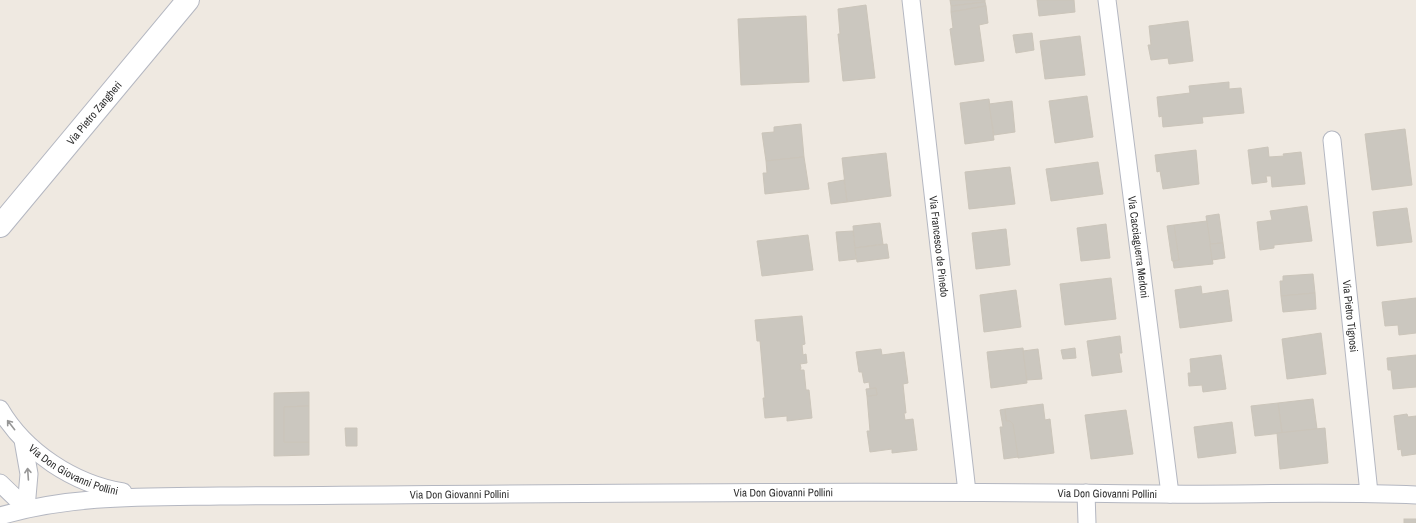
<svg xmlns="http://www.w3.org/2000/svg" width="1416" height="523" viewBox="0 0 1416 523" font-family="'Archivo Narrow',sans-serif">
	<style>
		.building { fill: #cbc7bf; stroke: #cbc5ba }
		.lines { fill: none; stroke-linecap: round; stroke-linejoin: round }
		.minor-casing { stroke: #b4b7c1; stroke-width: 19 }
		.tertiary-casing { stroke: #b4b7c1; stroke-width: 24 }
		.minor { stroke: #fff; stroke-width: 17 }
		.tertiary { stroke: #fff; stroke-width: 22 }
		.oneway { stroke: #969696 }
		.labels { text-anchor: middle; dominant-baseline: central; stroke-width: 4; stroke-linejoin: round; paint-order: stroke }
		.street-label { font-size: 11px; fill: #2e2e2e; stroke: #fff }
	</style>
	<rect width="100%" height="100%" fill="#efe9e1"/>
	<!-- building -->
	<g class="building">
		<polygon points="950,0 985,0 985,2 951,6"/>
		<polygon points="1037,0 1074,0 1075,12 1039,16"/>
		<polygon points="985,2 986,6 951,12 951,6"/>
		<polygon points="866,5 875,78 843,81 838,34 840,34 838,9"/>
		<polygon points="986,6 988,23 979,25 984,61 955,65 950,29 953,28 951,12"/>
		<polygon points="806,16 809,82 741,85 738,19"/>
		<polygon points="1188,21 1193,61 1169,64 1168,58 1151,60 1148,45 1151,45 1149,26"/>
		<polygon points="1032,33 1034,50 1016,53 1013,35"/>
		<polygon points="1080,36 1085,75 1045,79 1040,41"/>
		<polygon points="1229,82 1229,89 1241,88 1244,113 1202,117 1203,123 1163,127 1162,116 1159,117 1157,97 1190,93 1189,86"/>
		<polygon points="1087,96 1093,137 1055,143 1049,101"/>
		<polygon points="989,99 994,140 965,144 960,103"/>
		<polygon points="1012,101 1015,132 994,135 989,104"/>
		<polygon points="801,124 804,157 766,161 762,133 774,132 774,127"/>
		<polygon points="1405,129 1412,185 1372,190 1365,134"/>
		<polygon points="1268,147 1269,157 1284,156 1283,154 1301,152 1305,184 1272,187 1271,176 1266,176 1267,182 1252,184 1248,150"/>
		<polygon points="1196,150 1199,184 1163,189 1160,171 1157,172 1155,155"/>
		<polygon points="886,153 891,196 847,202 842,158"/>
		<polygon points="804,157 809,189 765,194 763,173 767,173 766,161"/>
		<polygon points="1098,162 1103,194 1051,201 1046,169"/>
		<polygon points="1010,167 1015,204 969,209 965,172"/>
		<polygon points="844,180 847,202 831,204 828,183"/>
		<polygon points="1307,206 1312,241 1274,245 1274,248 1260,250 1257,222 1272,220 1270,211"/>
		<polygon points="1407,208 1412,242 1377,246 1373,212"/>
		<polygon points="1219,214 1223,243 1210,244 1206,216"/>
		<polygon points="1207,221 1213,264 1174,268 1173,261 1179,260 1174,225"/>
		<polygon points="880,223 883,244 855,248 853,226"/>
		<polygon points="1106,224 1110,258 1081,261 1077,228"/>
		<polygon points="1174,225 1179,260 1172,261 1167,226"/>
		<polygon points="1006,229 1010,265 976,269 972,233"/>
		<polygon points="853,231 856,259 839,261 836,232"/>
		<polygon points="808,235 813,270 762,276 757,241"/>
		<polygon points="1223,243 1225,258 1212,260 1210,244"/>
		<polygon points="887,244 889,258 857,262 855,248"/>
		<polygon points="1313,274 1315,293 1281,296 1280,281 1283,281 1283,276"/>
		<polygon points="1111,278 1116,319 1065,325 1060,284"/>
		<polygon points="1201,286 1202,294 1228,290 1232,321 1180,328 1175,290"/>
		<polygon points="1016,290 1021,327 984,332 980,295"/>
		<polygon points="1315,293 1316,309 1283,312 1281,296"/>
		<polygon points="1416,298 1416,333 1399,335 1398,325 1385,326 1382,302"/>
		<polygon points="802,316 805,344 802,345 803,355 806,354 807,363 800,364 801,368 800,370 804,370 806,390 809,390 812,418 787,421 787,416 765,418 763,398 765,398 760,341 757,341 755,320"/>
		<polygon points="1321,333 1326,374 1287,379 1282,339"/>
		<polygon points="1120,336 1122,353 1119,353 1122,372 1092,376 1087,341"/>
		<polygon points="1023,348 1027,383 991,388 987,352"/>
		<polygon points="1075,348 1076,358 1063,359 1061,350"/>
		<polygon points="881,349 882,355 904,352 908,383 903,384 906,413 904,413 905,420 913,419 917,450 892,453 892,449 870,452 867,431 870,431 867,396 877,395 876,388 870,389 869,382 864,383 862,372 859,372 856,352"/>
		<polygon points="1038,349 1042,379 1027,380 1023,351"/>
		<polygon points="1221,355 1226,389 1203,392 1202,385 1189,386 1188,373 1191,373 1190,359"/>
		<polygon points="1416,355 1416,387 1393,389 1391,370 1388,370 1387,358"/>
		<polygon points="876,388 877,395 867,396 866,389"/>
		<polygon points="309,392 309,406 284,407 284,442 309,442 309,455 274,456 274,393"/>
		<polygon points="1313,399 1317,429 1282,433 1278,403"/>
		<polygon points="1278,403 1282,433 1255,436 1251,406"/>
		<polygon points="1043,404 1045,420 1050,419 1054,453 1018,458 1013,424 1010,421 1006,421 1005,409"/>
		<polygon points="309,406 309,442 284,442 284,407"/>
		<polygon points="1005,409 1006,421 1010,421 1013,424 1018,457 1004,459 1000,427 1003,427 1000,410"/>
		<polygon points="1126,410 1133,454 1091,459 1085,415"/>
		<polygon points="1407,414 1408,417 1416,416 1416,454 1402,456 1401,449 1398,450 1394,416"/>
		<polygon points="1232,422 1236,453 1198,458 1194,427"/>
		<polygon points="345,428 357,428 357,446 346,446"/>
		<polygon points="1325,428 1328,463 1280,469 1277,433"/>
		<rect x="1404" y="519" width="12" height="4"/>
	</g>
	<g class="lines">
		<defs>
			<g id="minor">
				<path id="s1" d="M911,0L967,492"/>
				<path id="s2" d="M1107,0L1170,494"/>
				<path id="s3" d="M1332,140L1369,493"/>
				<path id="s4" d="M0,409C25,452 74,484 123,492"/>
				<polyline points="23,440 29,474 26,508"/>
				<polyline points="0,483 26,508"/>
				<polyline points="1086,493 1087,523"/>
				<path id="s5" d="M0,516C71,495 146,497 220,496C533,494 845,490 1158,494C1244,495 1330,491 1416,495"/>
			</g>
			<g id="tertiary">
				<path id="s6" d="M0,226L188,0"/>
			</g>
		</defs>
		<!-- minor casing -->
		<use href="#minor" class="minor-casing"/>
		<!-- tertiary casing -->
		<use href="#tertiary" class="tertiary-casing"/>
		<!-- minor -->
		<use href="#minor" class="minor"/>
		<!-- tertiary -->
		<use href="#tertiary" class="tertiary"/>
	</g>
	<!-- one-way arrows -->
	<defs><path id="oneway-shaft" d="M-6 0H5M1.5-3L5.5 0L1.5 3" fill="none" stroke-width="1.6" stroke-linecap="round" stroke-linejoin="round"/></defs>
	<g class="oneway">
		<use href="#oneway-shaft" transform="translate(11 425) rotate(-128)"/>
		<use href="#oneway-shaft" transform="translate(28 474) rotate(-94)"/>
	</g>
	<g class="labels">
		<!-- street labels -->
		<g class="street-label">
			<text stroke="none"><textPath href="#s6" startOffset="147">Via Pietro Zangheri</textPath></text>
			<text stroke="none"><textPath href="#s1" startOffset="248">Via Francesco de Pinedo</textPath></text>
			<text stroke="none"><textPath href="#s2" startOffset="249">Via Cacciaguerra Merloni</textPath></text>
			<text stroke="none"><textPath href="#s3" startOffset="177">Via Pietro Tignosi</textPath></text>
			<text stroke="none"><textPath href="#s4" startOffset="98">Via Don Giovanni Pollini</textPath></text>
			<text stroke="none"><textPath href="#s5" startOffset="785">Via Don Giovanni Pollini</textPath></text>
			<text stroke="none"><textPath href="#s5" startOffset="1109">Via Don Giovanni Pollini</textPath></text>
			<text stroke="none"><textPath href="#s5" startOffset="461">Via Don Giovanni Pollini</textPath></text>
		</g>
	</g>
</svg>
